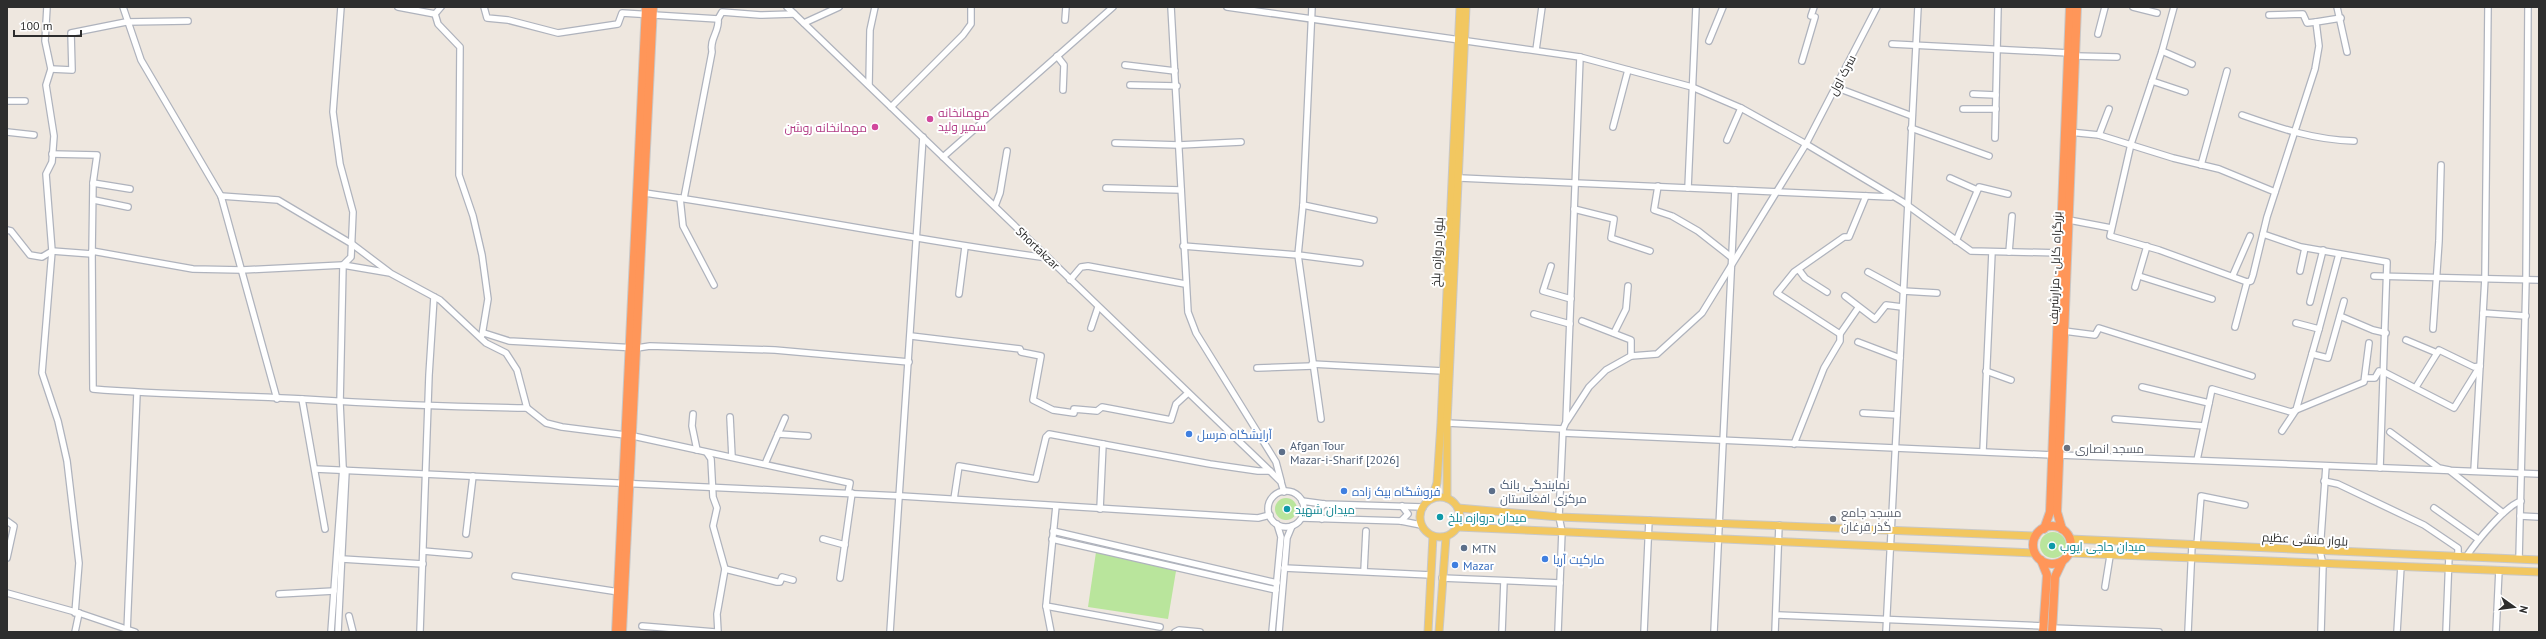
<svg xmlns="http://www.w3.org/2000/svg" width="2546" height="639" viewBox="0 0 2546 639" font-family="'PT Sans',Cairo,sans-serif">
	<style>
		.green { fill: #b9e59c }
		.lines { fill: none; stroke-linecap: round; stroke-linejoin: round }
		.minor-casing { stroke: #afb3bd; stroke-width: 8 }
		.major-casing { stroke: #c8c8c8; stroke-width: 9 }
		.highway-casing { stroke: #c8c8c8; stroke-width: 10 }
		.minor { stroke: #fff; stroke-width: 5.5 }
		.major { stroke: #f2c760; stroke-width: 7 }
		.highway { stroke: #ff9659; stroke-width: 8 }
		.hotel-dot { fill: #d1479c; stroke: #fff; stroke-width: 1.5 }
		.shop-dot { fill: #3f7fe0; stroke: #fff; stroke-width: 1.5 }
		.worship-dot { fill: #6b7280; stroke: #fff; stroke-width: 1.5 }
		.service-dot { fill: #5c6f8a; stroke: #fff; stroke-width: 1.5 }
		.culture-dot { fill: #0f9aa8; stroke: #fff; stroke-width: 1.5 }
		.labels { text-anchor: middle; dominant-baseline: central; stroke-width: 4; stroke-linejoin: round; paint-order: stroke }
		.street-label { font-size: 12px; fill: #2d2d2d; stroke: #fff }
		.hotel-label { font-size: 12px; fill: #b23c85; stroke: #fff; text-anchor: start }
		.shop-label { font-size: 12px; fill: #366cbe; stroke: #fff; text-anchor: start }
		.service-label { font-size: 12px; fill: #4e5e75; stroke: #fff; text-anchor: start }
		.worship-label { font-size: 12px; fill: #5b616d; stroke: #fff; text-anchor: start }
		.culture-label { font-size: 12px; fill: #0d838f; stroke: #fff; text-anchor: start }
	</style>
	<rect width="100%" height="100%" fill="#eee7df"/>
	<!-- green -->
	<g class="green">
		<circle cx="1286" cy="509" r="11"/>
		<circle cx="2053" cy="545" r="13"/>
		<polygon points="1096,552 1176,571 1168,619 1088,607"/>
	</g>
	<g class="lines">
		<defs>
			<g id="minor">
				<polyline points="47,7 45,41 51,69 46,85 54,136 52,162 46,174 52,251 42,373 58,421 67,461 79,563 75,613"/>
				<polyline points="123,7 141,60 221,196 277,399"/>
				<polyline points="398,7 435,14 441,7"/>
				<polyline points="484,7 487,18 508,20 558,33 618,24 622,13 718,19 722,12 760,15 794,14"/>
				<polyline points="787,7 1270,471 1281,482 1284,492"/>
				<polyline points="1171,7 1188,312 1196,333 1276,462 1281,481"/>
				<polyline points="1227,7 1580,57 1692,87 1741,108 1806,144 1903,202 1971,251 2061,253"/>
				<polyline points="1312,7 1303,205 1298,255 1321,419"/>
				<polyline points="2133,7 2157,13"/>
				<polyline points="2174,7 2162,51 2131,144 2110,236 2159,250 2247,282"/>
				<polyline points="2337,7 2347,52"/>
				<polyline points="435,14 438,24 460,47 459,175 473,216 482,255 488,299 482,335"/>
				<polyline points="2269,15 2303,14 2307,23 2316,22"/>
				<polyline points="1811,16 1814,7"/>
				<polyline points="1065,20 1066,7"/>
				<polyline points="804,23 839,7"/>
				<polyline points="2098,34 2105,7"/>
				<polyline points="1709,41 1723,7"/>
				<polyline points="1892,44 2069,53"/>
				<polyline points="1536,50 1542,7"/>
				<polyline points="2162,51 2192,64"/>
				<polyline points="1057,56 1064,65 1063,90"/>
				<polyline points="2076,56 2117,57"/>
				<polyline points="1802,61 1815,17"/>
				<polyline points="1125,65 1175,71"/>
				<polyline points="51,69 72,70 71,33 126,22 188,21"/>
				<polyline points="2152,81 2185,92"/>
				<polyline points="869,85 870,30 875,7"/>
				<polyline points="1130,85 1177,86"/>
				<polyline points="1835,87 1912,116"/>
				<polyline points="1973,94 1996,95"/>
				<polyline points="7,101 25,101"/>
				<polyline points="891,107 963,35 971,24 971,7"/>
				<polyline points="1963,109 1996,109"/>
				<path d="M2242,115C2279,128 2314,140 2354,141"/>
				<polyline points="1613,127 1628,70"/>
				<polyline points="1911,128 1989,156"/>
				<polyline points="7,132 34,135"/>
				<polyline points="2069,132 2099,135 2173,158 2219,169 2275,192"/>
				<polyline points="2099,135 2109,109"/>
				<polyline points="1995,138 1998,7"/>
				<polyline points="1727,140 1741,108"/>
				<polyline points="1115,143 1179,145 1241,142"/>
				<path d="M52,154L97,155L93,183L92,254L93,389C163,395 233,395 303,399C377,404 452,407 527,408"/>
				<polyline points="943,157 1113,7"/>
				<polyline points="2201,165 2227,71"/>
				<polyline points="1460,178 1891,197"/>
				<polyline points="1950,178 1977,190"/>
				<polyline points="93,183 130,189"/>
				<polyline points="1658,186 1654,210 1672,216 1698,231 1731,257"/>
				<polyline points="1106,188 1181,190"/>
				<polyline points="1688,188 1696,7"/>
				<path d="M645,193C779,212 913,240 1048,258"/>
				<polyline points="221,196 278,200 352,244 389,272"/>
				<polyline points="680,198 683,226 714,285"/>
				<path d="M684,198L712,52C709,39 720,31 718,19"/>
				<polyline points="94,200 128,207"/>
				<polyline points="1303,205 1374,220"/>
				<polyline points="995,206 1000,193 1007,151"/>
				<polyline points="1574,209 1614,219 1611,238 1650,251"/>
				<polyline points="2069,220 2111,228"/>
				<polyline points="7,230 11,231 30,255 42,257 52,251 92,254"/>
				<polyline points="2263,234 2301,247 2387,262 2380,468"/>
				<polyline points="1956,241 1979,187 2008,194"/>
				<polyline points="1183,246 1298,255 1360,263"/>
				<polyline points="92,251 193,269 242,270 343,265 390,273 440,300 486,343 506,353 517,370 527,408 546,423 562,427 633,436 850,483 848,493"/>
				<polyline points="2009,252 2012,216"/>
				<polyline points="1551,266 1543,291 1571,299"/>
				<polyline points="1799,270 1805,278 1827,292"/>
				<polyline points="2300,271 2305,248"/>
				<polyline points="1868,272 1903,291 1937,293"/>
				<polyline points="2233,275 2250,236"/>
				<polyline points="2139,276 2212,299"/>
				<polyline points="2374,276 2539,280"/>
				<polyline points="1070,280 1081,267 1088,266 1185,284"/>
				<polyline points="2135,287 2147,246"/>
				<polyline points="959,294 965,247"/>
				<polyline points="1845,296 1875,319 1886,305 1902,307"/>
				<polyline points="2310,302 2323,250"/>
				<polyline points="2483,313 2526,316"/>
				<polyline points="1534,314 1570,324"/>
				<polyline points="2340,316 2373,330 2386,333"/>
				<polyline points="1582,321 1631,340 1631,356"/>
				<polyline points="2235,327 2247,282 2251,281 2253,275 2267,217 2315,69 2319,46 2316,22 2341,18"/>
				<polyline points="1091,328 1098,307"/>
				<polyline points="2319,329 2339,254"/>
				<polyline points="2433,329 2439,241 2441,165"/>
				<polyline points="2064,331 2095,335 2099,328 2252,376"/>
				<polyline points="484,333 509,341 637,348 650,346 775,350 909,362"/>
				<polyline points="1614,333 1626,309 1628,286"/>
				<polyline points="1840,334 1858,308"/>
				<polyline points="911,336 1020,349 1021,352 1041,356 1033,400 1053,410 1074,413 1074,409 1097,411 1102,407 1171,420 1176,404 1188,393"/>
				<polyline points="2406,340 2437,353"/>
				<polyline points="1858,342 1900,358"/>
				<polyline points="2312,354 2328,358 2344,301"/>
				<polyline points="1312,364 1443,371"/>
				<polyline points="1257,368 1313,366"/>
				<polyline points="1986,371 2011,380"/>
				<polyline points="2365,378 2375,378 2379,371 2384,372 2454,408 2480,366"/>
				<polyline points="2142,387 2209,403"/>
				<polyline points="2416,387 2439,350 2474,367 2480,366"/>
				<polyline points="302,399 325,529"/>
				<polyline points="1863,413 1897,415"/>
				<polyline points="693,414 692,426 697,450"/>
				<polyline points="730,417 732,457"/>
				<polyline points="2115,419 2204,426"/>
				<polyline points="1567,421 1589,387 1606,370 1631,356 1657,354 1702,313 1806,144 1877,7"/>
				<polyline points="1447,423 1563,429"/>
				<polyline points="2282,431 2296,410 2319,329 2296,323"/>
				<polyline points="2390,432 2439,468 2449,470 2503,513"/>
				<polyline points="1563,433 2052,455"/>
				<polyline points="778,434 808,436"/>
				<polyline points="1794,444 1824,368 1840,341 1840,334 1777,293 1794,272 1844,237 1849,237 1866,196"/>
				<polyline points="1983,451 1992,252"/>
				<polyline points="707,453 711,459 713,497 717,508 713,526 725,569 717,614 718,632"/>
				<polyline points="2059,455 2539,474"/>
				<polyline points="2197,460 2212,389 2291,412 2296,410 2364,382 2369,343"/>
				<polyline points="765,464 785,418"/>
				<polyline points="315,469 901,496 1258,518 1270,515"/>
				<polyline points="2474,471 2485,278 2488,7"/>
				<polyline points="2324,481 2338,484 2424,525 2458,548 2458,556"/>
				<circle cx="1286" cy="509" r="18"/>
				<polyline points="954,499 959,466 1036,479 1046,437 1049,434 1210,464 1258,471 1270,471"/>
				<polyline points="1302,501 1324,504 1423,507"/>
				<polyline points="2434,508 2478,539"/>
				<polyline points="1100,509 1103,444"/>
				<polyline points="2520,516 2539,517"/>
				<polyline points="1302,518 1401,521 1421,525"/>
				<polyline points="1322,519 1318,511 1324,504"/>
				<polyline points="7,521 14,526 7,558"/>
				<polyline points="1401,521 1408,514 1402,506"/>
				<polyline points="1053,531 1277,583"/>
				<polyline points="466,534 473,476"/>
				<polyline points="823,539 845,545"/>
				<polyline points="1052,539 1276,590"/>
				<polyline points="2197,545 2201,496 2245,505"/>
				<polyline points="423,551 469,555"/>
				<path d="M2466,557C2476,542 2505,506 2521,501"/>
				<polyline points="342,559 423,564"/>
				<polyline points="2519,559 2526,280 2528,7"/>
				<polyline points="1284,568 1431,575"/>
				<polyline points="725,569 777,582 780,582 782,577 793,580"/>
				<polyline points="1364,571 1366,531"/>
				<polyline points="515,576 619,592"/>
				<polyline points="840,578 852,493"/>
				<polyline points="1442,578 1560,583"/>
				<polyline points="2105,587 2110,556"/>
				<polyline points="7,593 79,613 135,632"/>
				<polyline points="279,594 334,591"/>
				<polyline points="1046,606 1160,627"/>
				<polyline points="1776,615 2044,626"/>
				<polyline points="349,616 353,632"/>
				<polyline points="642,626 715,632"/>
				<polyline points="2052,628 2159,632"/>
				<polyline points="75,632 79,613"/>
				<polyline points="127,632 137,393"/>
				<polyline points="331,632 343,467 340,403 343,265 351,257 353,212 340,164 333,112 341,7"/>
				<polyline points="338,632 346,471 344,469"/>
				<polyline points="420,632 429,375 434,297"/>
				<polyline points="890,632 923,137"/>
				<polyline points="1051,632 1046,606 1056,506"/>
				<polyline points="1175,632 1179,630 1200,632"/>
				<polyline points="1272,632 1281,537 1277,524"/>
				<polyline points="1279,632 1287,538 1292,526"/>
				<polyline points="1502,632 1504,581"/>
				<polyline points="1558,632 1562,531 1559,517 1563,429 1566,422 1580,57"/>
				<polyline points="1644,632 1649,520"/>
				<polyline points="1714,632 1735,190"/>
				<polyline points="1775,632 1779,525"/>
				<polyline points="1886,632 1918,7"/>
				<polyline points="2188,632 2192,545"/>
				<polyline points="2321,632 2323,565 2320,551 2326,466"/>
				<polyline points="2397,632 2401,566"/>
				<polyline points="2446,632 2449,556"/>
				<polyline points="2496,632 2499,570"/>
			</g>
			<g id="major">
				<circle cx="1440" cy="517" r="20"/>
				<polyline points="1432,498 1437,483 1441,423 1460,7"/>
				<polyline points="1447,498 1447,423 1466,7"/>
				<polyline points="1458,508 1559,517 2036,536"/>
				<polyline points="1458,527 2035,553"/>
				<polyline points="2070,539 2539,560"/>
				<polyline points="2070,553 2539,572"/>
				<polyline points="1428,632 1433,536"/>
				<polyline points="1439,632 1446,537"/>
			</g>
			<g id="highway">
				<circle cx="2052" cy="545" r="19"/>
				<polyline points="2044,529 2050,512 2070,7"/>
				<polyline points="2062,529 2057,512 2077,7"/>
				<polyline points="2041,560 2047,575 2043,632"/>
				<polyline points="616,632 646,7"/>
				<polyline points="622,632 653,7"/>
				<polyline points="2052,632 2055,577 2062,562"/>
			</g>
		</defs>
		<!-- minor casing -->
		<use href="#minor" class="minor-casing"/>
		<!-- major casing -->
		<use href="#major" class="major-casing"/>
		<!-- highway casing -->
		<use href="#highway" class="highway-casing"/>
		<!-- minor -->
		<use href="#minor" class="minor"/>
		<!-- major -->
		<use href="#major" class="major"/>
		<!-- highway -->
		<use href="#highway" class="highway"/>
	</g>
	<!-- markers -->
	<g class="hotel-dot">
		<circle cx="930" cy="119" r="4"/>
		<circle cx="875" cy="127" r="4"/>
	</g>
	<g class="shop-dot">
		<circle cx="1189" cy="434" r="4"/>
		<circle cx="1344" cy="491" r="4"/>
		<circle cx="1545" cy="559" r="4"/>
		<circle cx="1455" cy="565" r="4"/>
	</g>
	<g class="worship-dot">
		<circle cx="2067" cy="448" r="4"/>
		<circle cx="1833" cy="519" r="4"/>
	</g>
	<g class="service-dot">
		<circle cx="1282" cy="452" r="4"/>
		<circle cx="1492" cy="491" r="4"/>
		<circle cx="1464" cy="548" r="4"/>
	</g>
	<g class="culture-dot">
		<circle cx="1287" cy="509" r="4"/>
		<circle cx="1440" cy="517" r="4"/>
		<circle cx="2052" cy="546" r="4"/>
	</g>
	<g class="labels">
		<!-- street labels -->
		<g class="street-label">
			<text transform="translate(1842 75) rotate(-62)">سرک اول</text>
			<text transform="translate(1038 248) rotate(44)">Shortakzar</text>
			<text transform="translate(1437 252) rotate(-87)">بلوار دروازه بلخ</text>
			<text transform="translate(2055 268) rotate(-88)">بزرگراه کابل - مزارشریف</text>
			<text transform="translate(2305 539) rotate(3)">بلوار منشی عظیم</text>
		</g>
		<!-- hotel labels -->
		<g class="hotel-label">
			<text x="938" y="112">مهمانخانه<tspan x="938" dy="14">سمیر ولید</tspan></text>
			<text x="867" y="127" text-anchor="end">مهمانخانه روشن</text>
		</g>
		<!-- shop labels -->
		<g class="shop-label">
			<text x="1197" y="434">آرایشگاه مرسل</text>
			<text x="1352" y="491">فروشگاه بیک زاده</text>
			<text x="1553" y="559">مارکیت آریا</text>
			<text x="1463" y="565">Mazar</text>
		</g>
		<!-- service labels -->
		<g class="service-label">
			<text x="1290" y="445">Afgan Tour<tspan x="1290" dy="14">Mazar-i-Sharif [2026]</tspan></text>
			<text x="1500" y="484">نمایندگی بانک<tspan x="1500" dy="14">مرکزی افغانستان</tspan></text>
			<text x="1472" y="548">MTN</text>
		</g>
		<!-- worship labels -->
		<g class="worship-label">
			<text x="2075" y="448">مسجد انصاری</text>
			<text x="1841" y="512">مسجد جامع<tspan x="1841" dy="14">گذر قرغان</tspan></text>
		</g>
		<!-- culture labels -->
		<g class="culture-label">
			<text x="1295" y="509">میدان شهید</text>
			<text x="1448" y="517">میدان دروازه بلخ</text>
			<text x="2060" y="546">میدان حاجی ایوب</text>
		</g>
	</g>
	<!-- border -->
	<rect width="2546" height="639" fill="none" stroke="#2d2d2d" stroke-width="16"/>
	<!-- north arrow -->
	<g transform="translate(2514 607) rotate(104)" stroke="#ffffff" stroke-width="3" paint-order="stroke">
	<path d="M0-3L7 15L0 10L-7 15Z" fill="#2d2d2d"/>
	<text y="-6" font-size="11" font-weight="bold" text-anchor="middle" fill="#2d2d2d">N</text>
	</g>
	<!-- scale -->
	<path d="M14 30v6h67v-6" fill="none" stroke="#2d2d2d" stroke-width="2"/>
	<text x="20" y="30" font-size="12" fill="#2d2d2d" stroke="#ffffff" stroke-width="3" paint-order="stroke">100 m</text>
</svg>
